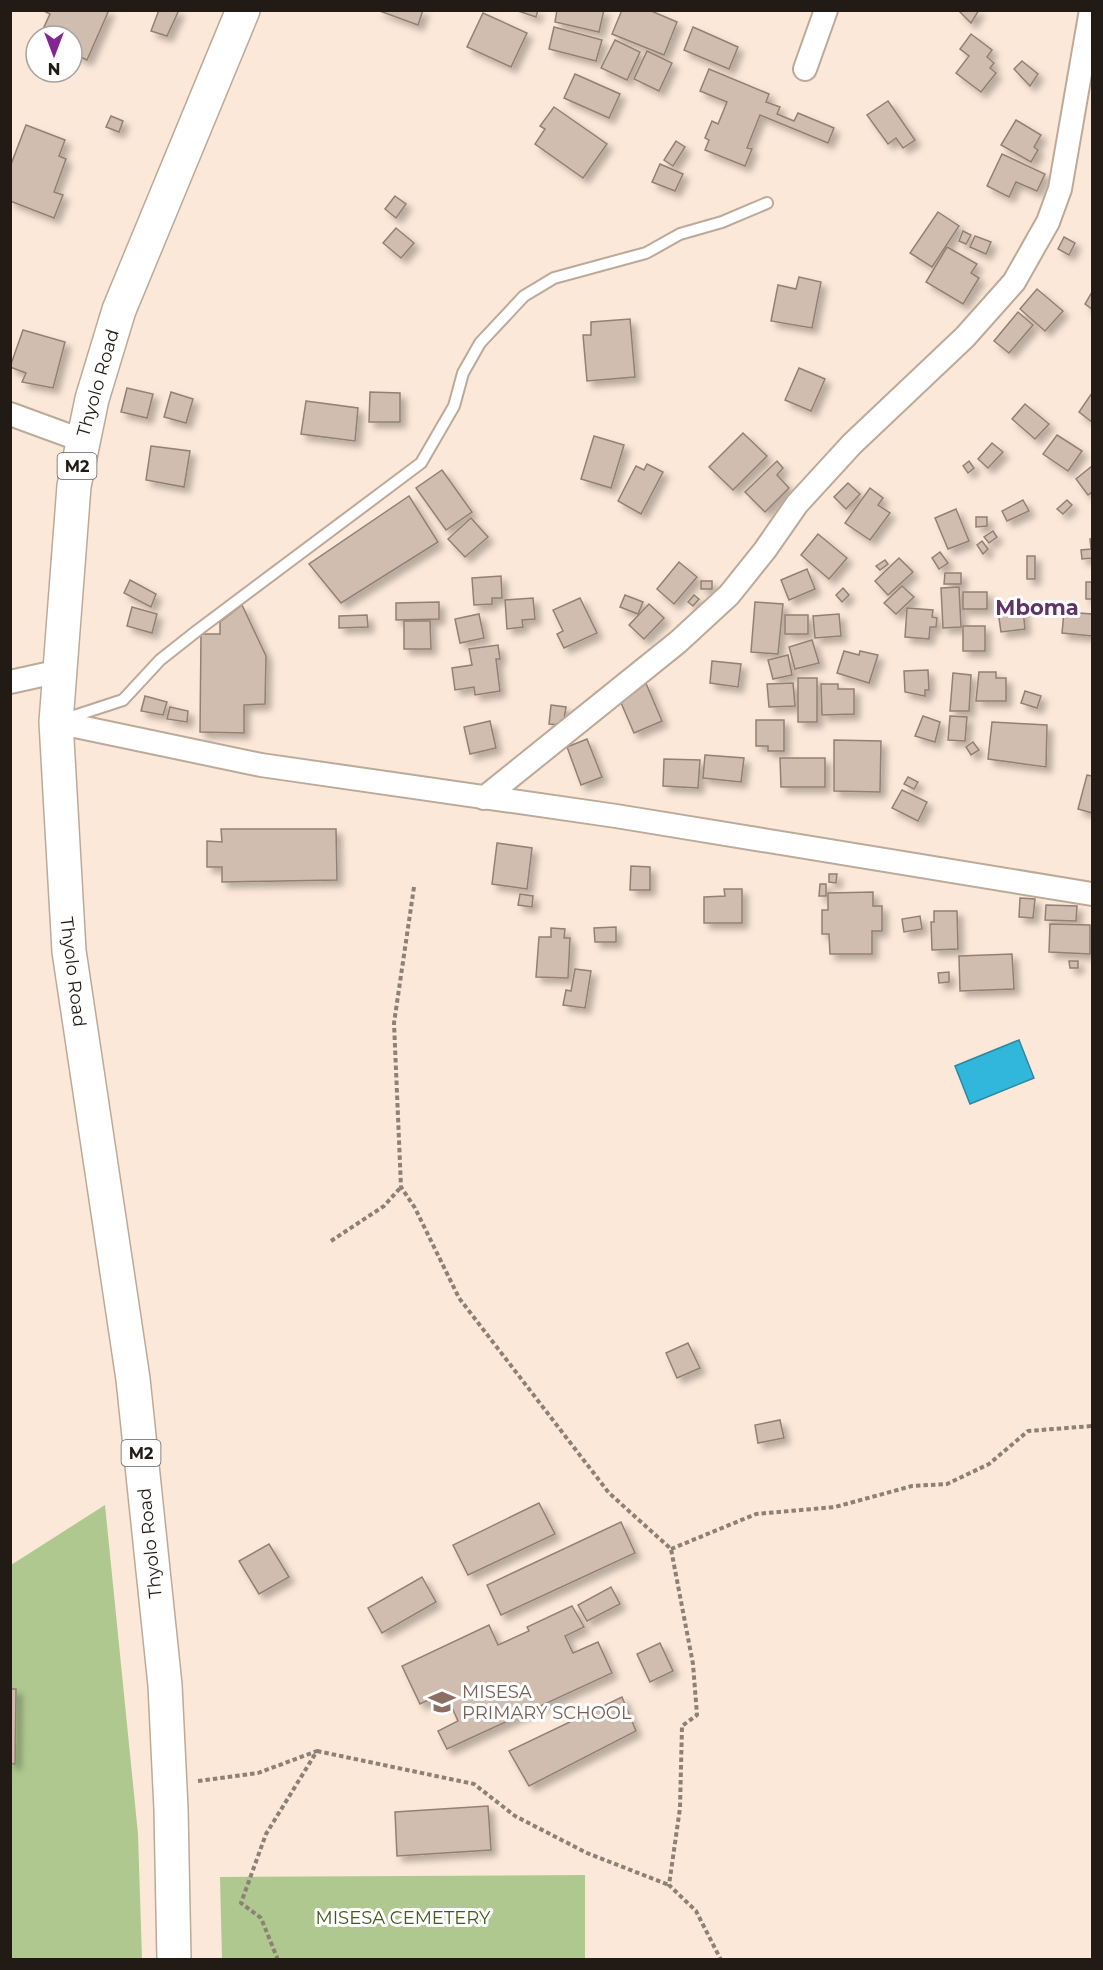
<svg xmlns="http://www.w3.org/2000/svg" width="1103" height="1970" viewBox="0 0 1103 1970" font-family="Montserrat,sans-serif">
	<style>
		.green { fill: #afc88f }
		.water { fill: #31b6dc; stroke: #2c87a0; stroke-width: 1.5 }
		.building { fill: #d0bdaf; stroke: #938073; stroke-width: 1.5; filter: url(#shadow) }
		.lines { fill: none; stroke-linecap: round; stroke-linejoin: round }
		.service-casing { stroke: #bbaa9a; stroke-width: 14 }
		.minor-casing { stroke: #bbaa9a; stroke-width: 26 }
		.trunk-casing { stroke: #bbaa9a; stroke-width: 36 }
		.path { stroke: #8d8076; stroke-width: 4; stroke-dasharray: 4.5 3; stroke-linecap: butt }
		.service { stroke: #fff; stroke-width: 10 }
		.minor { stroke: #fff; stroke-width: 22 }
		.trunk { stroke: #fff; stroke-width: 33 }
		.labels { text-anchor: middle; dominant-baseline: central; stroke-width: 6; stroke-linejoin: round; paint-order: stroke }
		.shield { fill: #fff; stroke: #645f5b; stroke-width: 1.5 }
		.shield-label { font-size: 16px; font-weight: bold; fill: #211a15 }
		.street-label { font-size: 18px; fill: #211a15; stroke: #fff }
		.education-label { font-size: 18px; fill: #785e54; stroke: #fff; text-anchor: start }
		.park-label { font-size: 18px; fill: #42591b; stroke: #fff }
		.quarter-label { font-size: 21px; font-weight: bold; fill: #603367; stroke: #fff }
	</style>
	<defs>
		<filter id="shadow"><feDropShadow dx="5.5" dy="5.5" stdDeviation="3" flood-color="#0004"/></filter>
	</defs>
	<rect width="100%" height="100%" fill="#fbe8d8"/>
	<!-- green -->
	<g class="green">
		<polygon points="105,1505 138,1834 142,1959 11,1960 11,1565"/>
		<polygon points="585,1875 585,1959 222,1959 220,1877"/>
	</g>
	<!-- water -->
	<polygon class="water" points="1019,1040 1034,1078 970,1104 955,1066"/>
	<!-- building -->
	<g class="building">
		<polygon points="42,10 109,10 87,60 72,53 72,36 62,36 44,27 50,14"/>
		<polygon points="159,10 179,10 167,36 151,31"/>
		<polygon points="377,10 423,10 418,25"/>
		<polygon points="515,10 538,10 536,17"/>
		<polygon points="557,10 604,10 599,32 555,22"/>
		<polygon points="622,10 649,10 677,22 664,55 612,34"/>
		<polygon points="958,10 979,10 971,23"/>
		<polygon points="483,13 527,33 511,67 467,47"/>
		<polygon points="554,27 602,40 596,61 549,49"/>
		<polygon points="693,27 738,47 729,69 684,50"/>
		<polygon points="971,34 992,50 987,57 994,63 990,68 996,73 981,92 956,73 969,56 960,49"/>
		<polygon points="615,40 640,52 627,80 601,68"/>
		<polygon points="647,51 672,63 659,91 634,79"/>
		<polygon points="1022,61 1038,74 1030,86 1014,69"/>
		<polygon points="709,69 769,94 766,102 780,107 777,114 794,121 798,113 834,128 828,143 760,115 747,148 752,149 745,166 705,150 709,140 705,138 712,121 718,124 727,102 700,91"/>
		<polygon points="575,74 620,94 609,118 564,98"/>
		<polygon points="888,101 915,140 903,148 896,138 888,144 867,115"/>
		<polygon points="554,107 607,144 583,178 535,144 545,129 540,126"/>
		<polygon points="111,116 123,121 119,132 106,127"/>
		<polygon points="1016,120 1041,135 1034,147 1038,150 1031,162 1001,145"/>
		<polygon points="26,125 65,140 59,156 66,159 54,192 63,195 54,218 10,201 10,167"/>
		<polygon points="676,141 685,147 673,166 664,160"/>
		<polygon points="1002,154 1045,174 1037,191 1016,182 1009,197 987,186"/>
		<polygon points="660,164 683,174 675,191 652,182"/>
		<polygon points="395,196 406,204 396,218 385,209"/>
		<polygon points="938,212 959,226 932,267 910,253"/>
		<polygon points="396,228 414,243 401,258 383,243"/>
		<polygon points="963,231 971,235 966,244 959,241"/>
		<polygon points="975,236 991,242 986,254 970,247"/>
		<polygon points="1064,237 1075,243 1069,255 1058,249"/>
		<polygon points="947,247 977,264 971,273 979,278 963,304 926,282"/>
		<polygon points="799,277 821,282 812,328 771,321 778,285 796,289"/>
		<polygon points="1037,289 1063,311 1045,331 1020,309"/>
		<polygon points="1092,292 1092,309 1085,304"/>
		<polygon points="1018,312 1033,325 1009,353 994,341"/>
		<polygon points="630,319 635,377 587,381 583,335 591,335 591,322"/>
		<polygon points="23,330 65,342 53,388 22,382 26,373 10,367"/>
		<polygon points="799,368 825,379 811,411 785,400"/>
		<polygon points="127,388 153,394 147,418 121,412"/>
		<polygon points="171,392 193,399 186,423 164,417"/>
		<polygon points="370,392 400,393 400,422 369,422"/>
		<polygon points="1092,393 1092,422 1079,412"/>
		<polygon points="306,401 358,408 355,441 301,434"/>
		<polygon points="1025,404 1049,424 1035,439 1012,419"/>
		<polygon points="743,433 767,456 733,490 709,467"/>
		<polygon points="1057,435 1082,451 1068,471 1043,454"/>
		<polygon points="594,436 624,445 611,488 581,479"/>
		<polygon points="992,443 1003,452 988,468 978,459"/>
		<polygon points="151,446 190,451 184,487 146,480"/>
		<polygon points="777,461 783,468 777,475 789,488 765,512 745,492"/>
		<polygon points="969,461 974,468 968,473 963,466"/>
		<polygon points="647,464 663,472 641,514 618,501 636,466 644,470"/>
		<polygon points="1092,466 1092,492 1088,495 1076,479"/>
		<polygon points="442,470 472,512 446,530 416,488"/>
		<polygon points="848,483 860,494 846,509 834,497"/>
		<polygon points="870,488 883,498 878,505 890,513 870,540 845,523"/>
		<polygon points="409,496 438,542 341,603 309,564"/>
		<polygon points="1023,500 1029,511 1007,521 1002,511"/>
		<polygon points="1067,500 1072,505 1063,514 1057,509"/>
		<polygon points="956,509 969,541 948,549 935,518"/>
		<polygon points="976,517 987,517 987,526 976,527"/>
		<polygon points="471,518 488,537 465,557 448,539"/>
		<polygon points="993,531 997,537 989,543 984,537"/>
		<polygon points="818,534 847,558 829,579 801,555"/>
		<polygon points="1090,539 1092,539 1092,558 1082,559 1081,550 1091,549"/>
		<polygon points="982,541 988,549 983,554 977,545"/>
		<polygon points="940,552 948,563 939,569 932,558"/>
		<rect x="1027" y="556" width="8" height="23"/>
		<polygon points="899,558 913,572 888,595 875,581"/>
		<polygon points="885,560 888,564 880,570 876,566"/>
		<polygon points="679,562 697,577 674,604 657,589"/>
		<polygon points="807,569 815,589 789,600 781,580"/>
		<polygon points="945,573 961,573 961,584 944,584"/>
		<polygon points="501,576 502,598 492,598 492,604 474,605 472,578"/>
		<polygon points="130,580 156,594 151,607 124,593"/>
		<rect x="701" y="581" width="11" height="8"/>
		<rect x="1086" y="582" width="6" height="17"/>
		<polygon points="902,586 914,597 896,614 884,603"/>
		<polygon points="959,587 961,627 943,628 941,588"/>
		<polygon points="843,588 849,595 842,602 836,595"/>
		<rect x="963" y="592" width="24" height="17"/>
		<polygon points="625,595 643,602 638,614 620,607"/>
		<polygon points="694,595 699,599 693,606 688,602"/>
		<polygon points="533,598 535,619 522,620 523,627 507,629 505,600"/>
		<polygon points="580,598 597,633 564,648 557,634 563,631 553,610"/>
		<polygon points="1022,601 1025,629 1001,632 997,604"/>
		<polygon points="439,602 439,619 396,620 396,603"/>
		<polygon points="755,602 783,604 778,654 751,652"/>
		<polygon points="649,604 664,618 644,639 629,625"/>
		<polygon points="242,605 266,656 265,704 244,705 244,733 200,732 201,634 220,634 220,622"/>
		<polygon points="132,607 157,614 152,633 127,626"/>
		<polygon points="907,608 933,610 932,617 937,618 936,627 930,627 929,639 905,637"/>
		<polygon points="1064,612 1092,614 1092,636 1062,633"/>
		<polygon points="479,614 484,638 460,643 455,619"/>
		<polygon points="839,614 841,636 815,638 813,616"/>
		<polygon points="367,615 368,627 339,628 339,616"/>
		<rect x="785" y="615" width="23" height="19"/>
		<polygon points="404,621 430,621 431,649 404,649"/>
		<rect x="963" y="626" width="22" height="25"/>
		<polygon points="812,640 819,663 795,669 789,647"/>
		<polygon points="498,645 500,659 496,659 500,691 475,695 474,687 455,690 452,668 472,665 469,649"/>
		<polygon points="844,651 859,655 860,651 878,655 869,683 837,673"/>
		<polygon points="788,655 792,675 773,679 768,660"/>
		<polygon points="712,661 741,664 738,687 710,683"/>
		<polygon points="928,670 929,690 925,690 925,696 905,692 904,671"/>
		<polygon points="979,672 996,672 996,678 1006,678 1006,701 976,701"/>
		<polygon points="953,673 971,675 969,711 950,711"/>
		<rect x="798" y="678" width="19" height="44"/>
		<polygon points="645,681 662,721 634,733 619,698"/>
		<polygon points="793,683 795,706 769,707 767,684"/>
		<polygon points="821,684 838,684 838,689 854,689 854,714 822,715"/>
		<polygon points="1025,691 1041,696 1037,708 1021,703"/>
		<polygon points="145,696 167,702 163,715 141,711"/>
		<polygon points="551,705 566,707 563,725 549,724"/>
		<polygon points="170,707 188,711 187,722 167,719"/>
		<polygon points="923,716 940,722 935,742 915,736"/>
		<polygon points="950,716 967,717 965,741 948,740"/>
		<polygon points="756,720 784,720 784,751 768,751 768,746 756,746"/>
		<polygon points="490,721 496,748 470,754 464,727"/>
		<polygon points="992,722 1047,725 1046,767 988,759"/>
		<polygon points="587,739 602,777 581,785 567,747"/>
		<polygon points="834,740 881,741 880,792 834,791"/>
		<polygon points="973,742 979,750 971,755 966,747"/>
		<polygon points="705,755 744,758 741,782 703,778"/>
		<polygon points="780,758 825,758 825,787 781,787"/>
		<polygon points="664,759 700,760 698,788 663,786"/>
		<polygon points="1087,775 1092,776 1092,813 1078,809"/>
		<polygon points="908,777 918,782 914,789 904,784"/>
		<polygon points="902,790 927,802 918,821 892,808"/>
		<polygon points="221,829 336,829 337,880 222,882 222,867 207,867 207,841 222,842"/>
		<polygon points="497,843 532,848 527,889 492,884"/>
		<polygon points="631,866 650,867 650,890 630,890"/>
		<polygon points="829,874 837,874 836,883 829,882"/>
		<polygon points="820,884 826,884 826,896 819,896"/>
		<polygon points="724,889 742,889 742,923 704,923 704,897 725,896"/>
		<polygon points="873,892 873,906 882,906 882,931 872,931 872,954 830,954 829,934 822,934 822,910 828,910 828,893"/>
		<polygon points="520,894 533,896 532,907 518,905"/>
		<polygon points="1020,898 1035,899 1033,918 1019,917"/>
		<polygon points="1046,905 1077,906 1076,921 1045,920"/>
		<polygon points="934,911 957,911 958,949 932,950 931,922 934,922"/>
		<polygon points="920,916 922,929 904,932 902,919"/>
		<polygon points="1050,924 1090,925 1090,954 1049,952"/>
		<polygon points="616,927 616,942 595,942 594,928"/>
		<polygon points="551,928 565,929 564,938 570,938 568,978 536,977 539,937 551,937"/>
		<polygon points="1012,954 1014,989 960,991 959,956"/>
		<polygon points="1069,961 1078,961 1078,968 1070,968"/>
		<polygon points="575,969 591,971 585,1008 563,1005 566,990 571,991"/>
		<polygon points="949,972 949,982 939,983 938,973"/>
		<polygon points="688,1343 700,1368 677,1378 666,1353"/>
		<polygon points="780,1420 784,1438 758,1443 755,1425"/>
		<polygon points="539,1503 555,1534 468,1575 453,1545"/>
		<polygon points="621,1522 635,1553 501,1615 487,1585"/>
		<polygon points="269,1544 289,1577 259,1594 239,1561"/>
		<polygon points="422,1577 436,1602 382,1633 368,1608"/>
		<polygon points="611,1587 620,1604 587,1621 578,1605"/>
		<polygon points="572,1606 584,1627 565,1636 573,1653 598,1642 612,1673 447,1749 438,1731 458,1721 445,1692 420,1704 402,1666 489,1625 498,1645 529,1631 527,1627"/>
		<polygon points="660,1643 673,1671 650,1682 637,1654"/>
		<polygon points="10,1689 16,1689 15,1764 10,1763"/>
		<polygon points="622,1697 636,1731 529,1786 509,1751"/>
		<polygon points="488,1806 491,1850 397,1856 395,1812"/>
	</g>
	<g class="lines">
		<defs>
			<polyline id="service" points="65,719 123,700 160,660 198,630 421,463 454,406 463,373 480,343 524,296 554,278 646,253 680,234 722,222 767,203"/>
			<g id="minor">
				<polyline points="805,69 826,10"/>
				<polyline points="10,414 81,440"/>
				<polyline points="10,682 60,671"/>
				<polyline points="56,722 261,765 616,816 1092,894"/>
				<polyline points="484,798 678,642 729,595 765,550 797,504 852,444 965,337 1014,282 1048,222 1060,189 1091,10"/>
			</g>
			<polyline id="trunk" points="174,1960 171,1809 165,1685 133,1379 69,951 56,722 74,486 92,399 119,310 243,10"/>
		</defs>
		<!-- service casing -->
		<use href="#service" class="service-casing"/>
		<!-- minor casing -->
		<use href="#minor" class="minor-casing"/>
		<!-- trunk casing -->
		<use href="#trunk" class="trunk-casing"/>
		<!-- path -->
		<g class="path">
			<polyline points="414,887 394,1023 401,1187 415,1208 459,1298 609,1493 671,1549 693,1664 697,1715 682,1726 680,1808 669,1885 696,1911 721,1960"/>
			<polyline points="331,1241 384,1206 401,1187"/>
			<polyline points="671,1549 756,1514 835,1507 912,1486 947,1484 989,1464 1028,1431 1092,1426"/>
			<polyline points="317,1751 474,1784 515,1816 587,1853 669,1885"/>
			<polyline points="198,1781 258,1773 317,1751 266,1834 241,1903 261,1918 278,1960"/>
		</g>
		<!-- service -->
		<use href="#service" class="service"/>
		<!-- minor -->
		<use href="#minor" class="minor"/>
		<!-- trunk -->
		<use href="#trunk" class="trunk"/>
	</g>
	<!-- icons -->
	<defs>
		<symbol id="school-bare" viewBox="-9 -9 18 18"><path d="M0-5L7-2L0 1L-7-2ZM-4 1L0 2.5L4 1V4Q0 6-4 4Z" fill="#8d6e63" stroke="#fff" stroke-width="2.5" paint-order="stroke"/></symbol>
	</defs>
	<g fill-rule="evenodd">
		<use href="#school-bare" x="423" y="1683" width="38" height="38"/>
	</g>
	<g class="labels">
		<!-- shield labels -->
		<g class="shield">
			<rect x="57.5" y="453" width="39" height="26" rx="4.5"/>
			<rect x="121.5" y="1440" width="39" height="26" rx="4.5"/>
		</g>
		<g class="shield-label">
			<text x="77" y="466">M2</text>
			<text x="141" y="1453">M2</text>
		</g>
		<!-- street labels -->
		<g class="street-label">
			<text transform="translate(98 383) rotate(-74)">Thyolo Road</text>
			<text transform="translate(73 972) rotate(83)">Thyolo Road</text>
			<text transform="translate(150 1543) rotate(-96)">Thyolo Road</text>
		</g>
		<!-- education labels -->
		<g class="education-label">
			<text x="462" y="1692">MISESA<tspan x="462" dy="21">PRIMARY SCHOOL</tspan></text>
		</g>
		<!-- park labels -->
		<g class="park-label">
			<text x="403" y="1918">MISESA CEMETERY</text>
		</g>
		<!-- quarter labels -->
		<g class="quarter-label">
			<text x="1037" y="607">Mboma</text>
		</g>
	</g>
	<!-- border -->
	<rect width="1103" height="1970" fill="none" stroke="#211a15" stroke-width="24"/>
	<!-- north arrow -->
	<g transform="translate(54 54) rotate(180)"><circle r="28" fill="#ffffff" stroke="#a6a3a1" stroke-width="1.5"/>
	<path d="M0-4.5L10 22L0 15L-10 22Z" fill="#842691"/>
	<text y="-9" font-size="16" font-weight="bold" text-anchor="middle" fill="#211a15">N</text>
	</g>
</svg>
